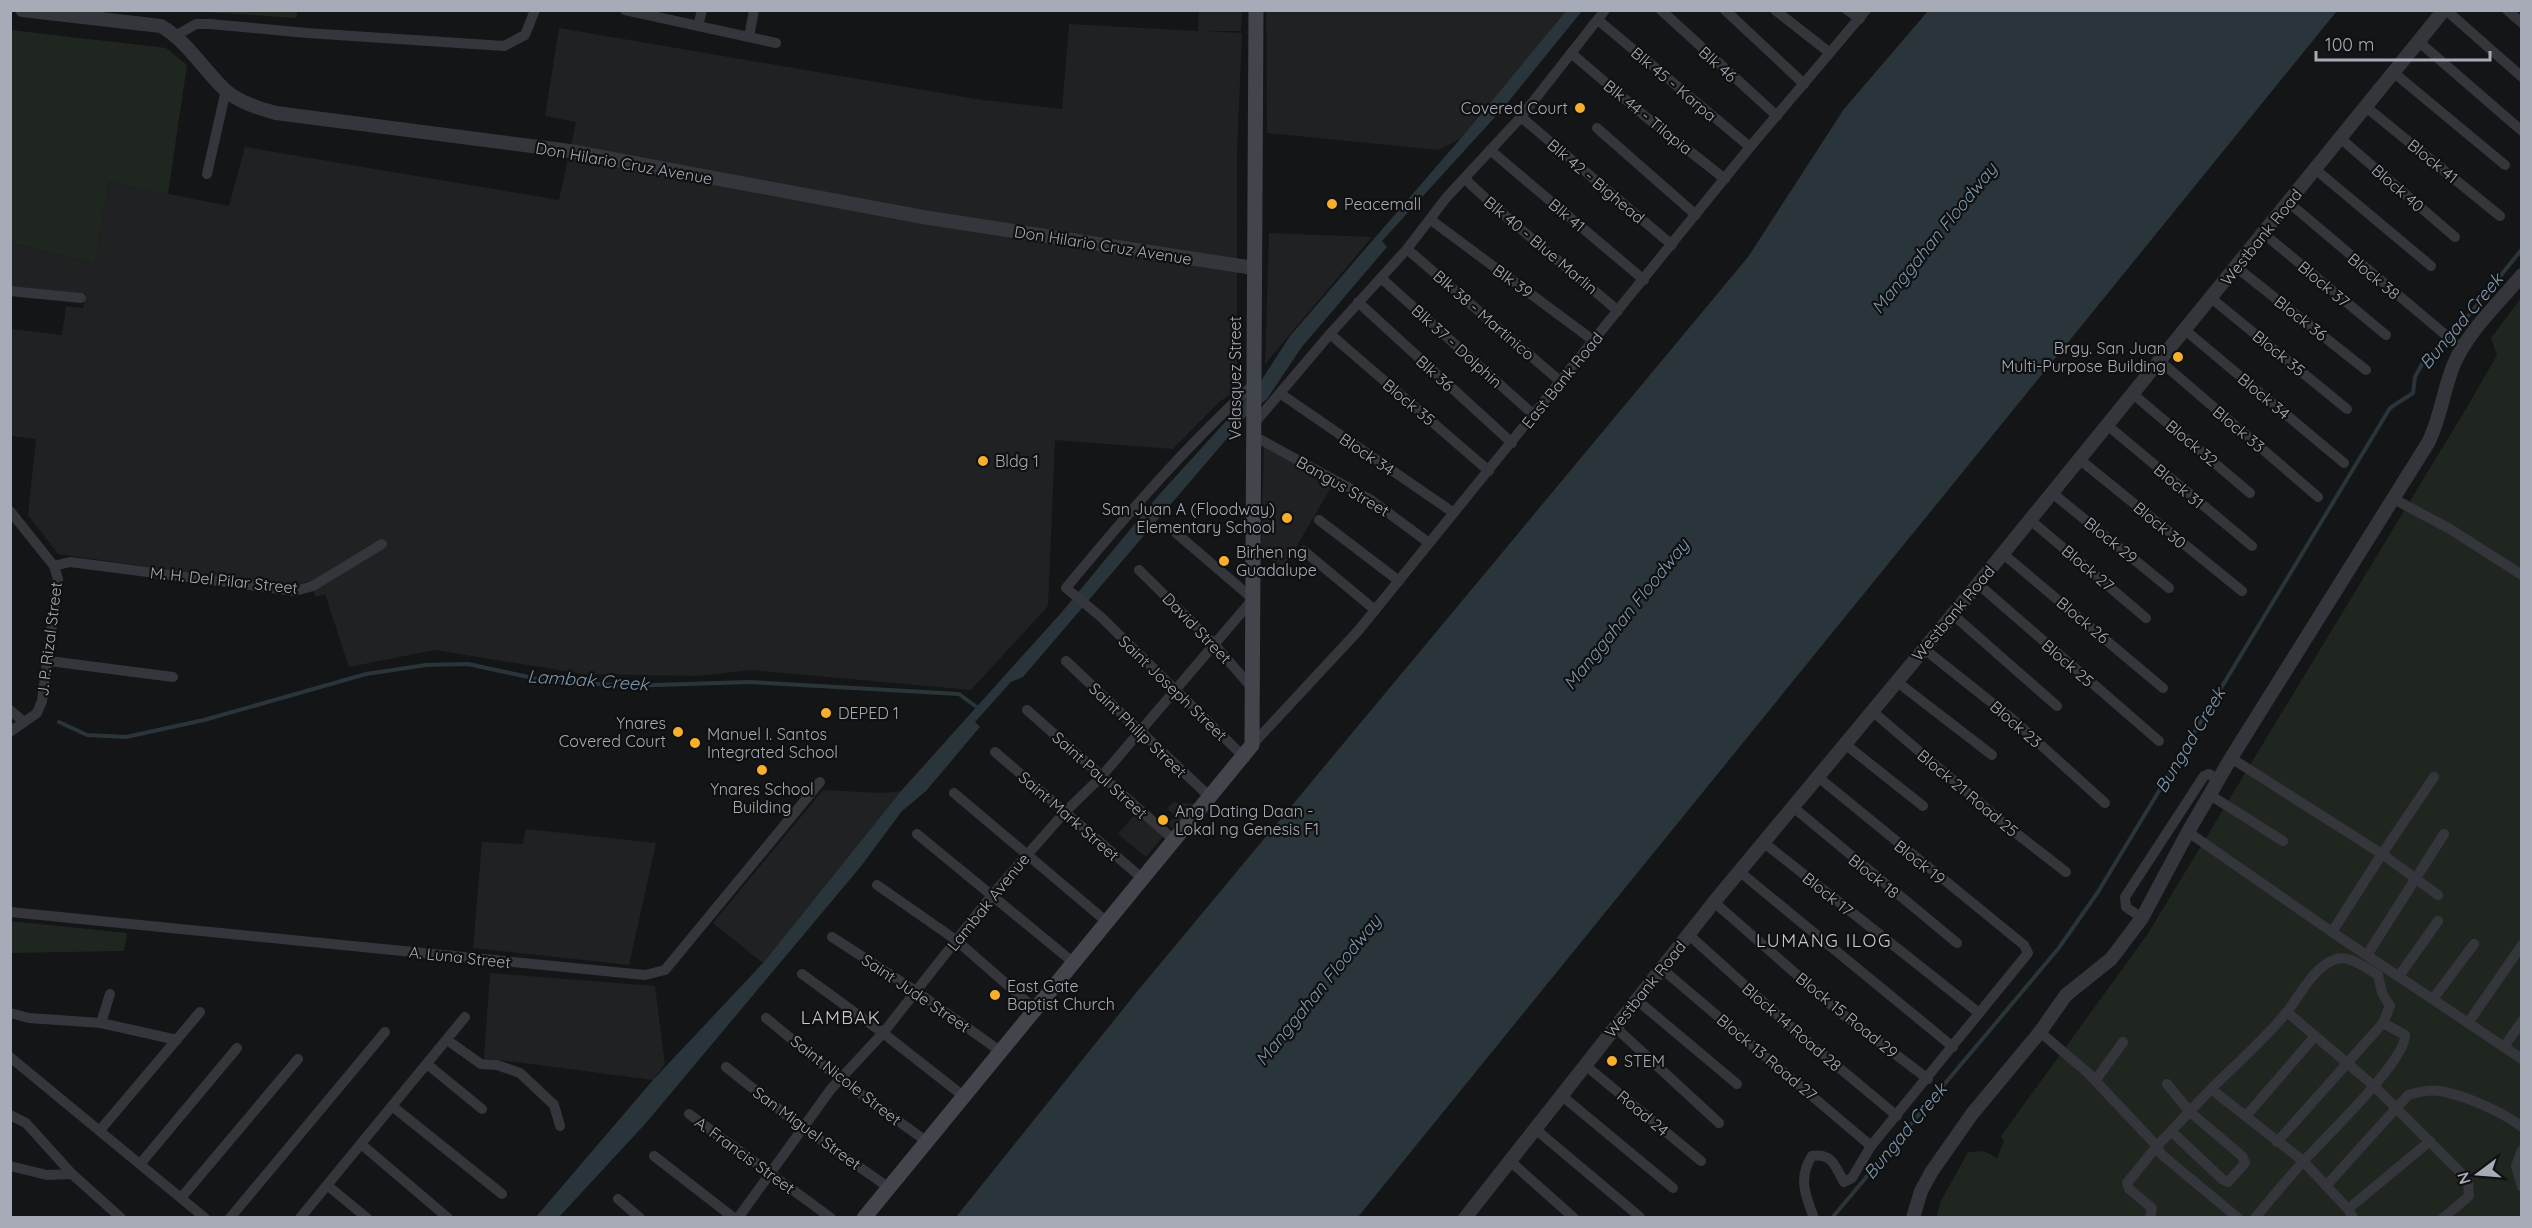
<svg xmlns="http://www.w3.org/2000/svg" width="2532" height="1228" viewBox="0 0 2532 1228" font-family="Quicksand,sans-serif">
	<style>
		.built { fill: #202123 }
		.green { fill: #1e261f }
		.water { fill: #2a343b }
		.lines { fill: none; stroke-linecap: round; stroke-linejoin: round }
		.stream { stroke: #2a343b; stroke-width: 4 }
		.minor { stroke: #35363c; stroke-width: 10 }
		.tertiary { stroke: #35363c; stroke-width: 14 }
		.secondary { stroke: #43454c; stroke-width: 15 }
		.poi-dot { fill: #f7af2c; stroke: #101011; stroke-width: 2 }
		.labels { text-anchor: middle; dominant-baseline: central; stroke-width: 4.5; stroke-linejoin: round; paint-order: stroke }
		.street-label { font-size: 16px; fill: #a6abb7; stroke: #101011 }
		.poi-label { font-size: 16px; fill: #a6abb7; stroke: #101011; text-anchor: start }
		.water-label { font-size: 18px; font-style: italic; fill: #7c9ab3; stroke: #101011 }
		.neighbourhood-label { font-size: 18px; letter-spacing: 1.5px; fill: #c7cad3; stroke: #101011 }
	</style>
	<rect width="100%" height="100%" fill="#141516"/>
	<!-- built -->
	<g class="built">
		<polygon points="1199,11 1242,11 1241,31 1205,31 1242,33 1237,152 1237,390 1219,402 1173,449 1055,440 1048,606 971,690 751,670 698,676 583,674 435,650 349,667 325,594 316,597 308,581 294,587 58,554 28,515 36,439 11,436 11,329 62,335 66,306 83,308 86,294 11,286 11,243 95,263 109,182 229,206 245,147 559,200 576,122 545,116 559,28 976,99 1062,109 1069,24 1198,31"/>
		<polygon points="1266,11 1266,10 1566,11 1461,138 1439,150 1267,133"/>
		<polygon points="1269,233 1372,237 1265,364"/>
		<polygon points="1264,445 1333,484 1284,568 1261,553"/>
		<polygon points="823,790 882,793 901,791 763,963 713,923"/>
		<polygon points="1173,802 1196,804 1175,830 1168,824 1175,816 1167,809"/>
		<polygon points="1137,812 1164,835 1146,857 1118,834"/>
		<polygon points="526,829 656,843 629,965 473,948 482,842 523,844"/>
		<polygon points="490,973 655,986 665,1064 653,1080 484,1058"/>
	</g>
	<!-- green -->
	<g class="green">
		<polygon points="190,11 298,11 296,18"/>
		<polygon points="11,30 166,48 187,65 168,194 109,182 95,263 11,243"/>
		<polygon points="2521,298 2521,1217 1936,1218 1941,1201 1968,1152 1984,1151 1997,1158 2004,1141 2001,1136 2147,935 2467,407 2497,355 2491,338"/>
		<polygon points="10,921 127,933 124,951 11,953"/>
	</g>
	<!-- water -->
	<g class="water">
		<polygon points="1566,11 1582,11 1505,106 1382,241 1387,247 1301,348 1267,399 1248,414 1023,677 1011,682 975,722 980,727 926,791 902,811 862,865 646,1123 559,1217 535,1218 653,1080 763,963 901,791 1061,613 1157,497 1257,387 1290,336 1461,138"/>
		<polygon points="1928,11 2337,11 1358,1217 956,1217 1140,988 1748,257 1844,109"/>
	</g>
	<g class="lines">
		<!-- stream -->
		<g class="stream">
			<polyline points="59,722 87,735 126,737 204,720 366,674 426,665 468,664 542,680 625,686 749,682 959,694 978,708"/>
			<polyline points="1832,1218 2058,949 2098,892 2390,408 2413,393 2415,377 2422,364 2464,321 2522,249"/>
		</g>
		<!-- minor -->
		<g class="minor">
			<polyline points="625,10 776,43"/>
			<polyline points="1661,10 1777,116"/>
			<polyline points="1725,10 1804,84"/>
			<polyline points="1775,10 1830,53"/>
			<polyline points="1847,10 1860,19"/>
			<polyline points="2446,10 2522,77"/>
			<polyline points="2507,10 2522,23"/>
			<polyline points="1598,20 1750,147"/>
			<polyline points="698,26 702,10"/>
			<polyline points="177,35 196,24 210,24 307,33 504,46 525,35 535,10"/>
			<polyline points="749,37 754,10"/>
			<polyline points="2418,41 2522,131"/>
			<polyline points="1571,53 1646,117 1725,179"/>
			<polyline points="2393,72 2505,165"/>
			<polyline points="2366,107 2500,216"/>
			<polyline points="1521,117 1672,245"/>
			<polyline points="1597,128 1696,215"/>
			<polyline points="2340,138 2455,237"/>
			<polyline points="1490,150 1644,280"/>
			<polyline points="2315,169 2431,266"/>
			<polyline points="207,174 226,90"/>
			<path d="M1465,179C1513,225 1567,267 1618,311"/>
			<polyline points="2288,202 2461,348"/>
			<polyline points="1431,220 1594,341"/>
			<polyline points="2263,233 2386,335"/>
			<polyline points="1407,249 1561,382"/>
			<polyline points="2236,267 2366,370"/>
			<polyline points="1381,278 1534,415"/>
			<polyline points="10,291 81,298"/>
			<polyline points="2211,298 2347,409"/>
			<polyline points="1358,302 1512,443"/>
			<polyline points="2185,330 2344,463"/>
			<polyline points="1330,334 1489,471"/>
			<polyline points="2160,361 2318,497"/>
			<polyline points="1281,394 1454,513"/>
			<polyline points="2133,394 2250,493"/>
			<polyline points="2107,425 2252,546"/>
			<polyline points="1252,426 1330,334 1407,249 1446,198 1521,117 1605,10"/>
			<polyline points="1252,435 1371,500 1429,543"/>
			<polyline points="2079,459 2242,591"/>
			<polyline points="2051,492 2169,588"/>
			<polyline points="2394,499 2450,529 2522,575"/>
			<polyline points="10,511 54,566 58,579 42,701 37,713 10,732"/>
			<polyline points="2029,519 2146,618"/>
			<polyline points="1319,520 1399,581"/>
			<polyline points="1304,551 1375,610"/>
			<polyline points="2002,553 2163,688"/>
			<polyline points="54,566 70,562 295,591 313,586 382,544"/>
			<polyline points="1139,570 1213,643 1252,688"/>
			<polyline points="1978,584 2159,741"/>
			<polyline points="1951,613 2057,706"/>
			<polyline points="1923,648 2011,718 2105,803"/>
			<polyline points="49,661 173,677"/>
			<polyline points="1066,661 1211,798"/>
			<polyline points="1896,681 1992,755"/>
			<polyline points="10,710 24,722"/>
			<polyline points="1027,710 1174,840"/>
			<polyline points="1872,711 2008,827 2066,872"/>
			<polyline points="1845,744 1923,806"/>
			<polyline points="1252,745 1358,631 1750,147 1866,10"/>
			<polyline points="995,752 1143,879"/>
			<path d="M1245,758L1101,617L1066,588C1124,518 1185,447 1252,386"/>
			<polyline points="2434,777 2382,854 2438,895"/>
			<polyline points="954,793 1107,922"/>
			<polyline points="2210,795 2283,841"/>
			<polyline points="1793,807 1957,943"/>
			<polyline points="2188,832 2332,932 2382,854 2231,758"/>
			<polyline points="917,834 1074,963"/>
			<polyline points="1763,842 1979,1013"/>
			<polyline points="1740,872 1953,1047"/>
			<polyline points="877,885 956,940 1035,1009"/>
			<polyline points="1714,902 1837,1010 1928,1079"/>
			<polyline points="10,912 645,975 665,970 820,782"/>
			<polyline points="2142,918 2126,907 2125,897 2204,776 2209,774 2219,780"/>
			<polyline points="2332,932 2522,1059"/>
			<polyline points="1689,935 1801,1036 1897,1116"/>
			<polyline points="832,937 917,992 1000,1051"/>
			<polyline points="2367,955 2444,834"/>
			<polyline points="1662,969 1871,1146"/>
			<polyline points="802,974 883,1033 962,1095"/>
			<polyline points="2399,976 2438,921"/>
			<polyline points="2433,999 2474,944"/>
			<polyline points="1638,1001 1737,1084"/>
			<polyline points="2287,1012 2374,1086 2468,1180 2469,1196 2443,1218"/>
			<polyline points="10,1013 29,1018 101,1023 177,1040"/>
			<polyline points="766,1018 840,1079 926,1141"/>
			<polyline points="101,1023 110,994"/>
			<polyline points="2468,1023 2522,945"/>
			<polyline points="1615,1027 1719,1123"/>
			<polyline points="2040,1032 2088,1073 2157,1146 2211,1089 2303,1161 2348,1209 2353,1218"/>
			<polyline points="447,1040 481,1064 497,1065 520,1073 554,1105 560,1126"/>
			<polyline points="2504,1047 2522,1021"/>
			<polyline points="10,1057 205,1218"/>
			<polyline points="427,1064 482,1109"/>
			<polyline points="1585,1065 1701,1161"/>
			<polyline points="726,1067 799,1125 888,1187"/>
			<polyline points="2095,1081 2123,1042"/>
			<polyline points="2167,1084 2190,1112 2242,1156 2245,1163 2228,1182 2222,1179 2172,1132"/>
			<path d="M2211,1089C2236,1064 2264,1040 2286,1013C2300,996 2313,967 2336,959C2350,955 2366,968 2378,975L2382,993L2390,1006L2383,1023L2277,1142"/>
			<polyline points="1561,1095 1673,1188"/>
			<polyline points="392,1106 502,1194"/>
			<polyline points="689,1114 831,1218"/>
			<polyline points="10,1115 26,1123 72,1174 121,1218"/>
			<polyline points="2246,1116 2315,1036"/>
			<polyline points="1534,1128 1640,1217"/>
			<polyline points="101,1129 200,1012"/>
			<polyline points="361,1144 448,1218"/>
			<polyline points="2522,1150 2516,1166 2522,1187"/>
			<polyline points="654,1156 734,1218"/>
			<polyline points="1510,1161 1574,1218"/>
			<polyline points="141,1163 237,1048"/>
			<polyline points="10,1166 47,1175 72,1174"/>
			<polyline points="327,1185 367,1218"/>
			<path d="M2326,1186L2408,1095C2418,1092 2429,1089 2440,1091C2464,1095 2503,1112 2522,1127"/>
			<polyline points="181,1198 298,1059"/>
			<polyline points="618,1199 640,1218"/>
			<polyline points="2348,1209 2430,1141"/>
			<polyline points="230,1218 385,1032"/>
			<polyline points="300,1218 465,1017"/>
			<polyline points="738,1218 831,1089 883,1033 992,895 1064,813 1101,777 1253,599 1176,533"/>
			<path d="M1814,1218C1805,1195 1798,1177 1812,1156C1833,1152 1836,1169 1844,1182L1852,1178L1871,1146L2028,953L2024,945L1818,777"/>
			<polyline points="2150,1218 2152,1208 2129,1189 2127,1183 2157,1146 2161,1154 2238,1218"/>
			<path d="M2255,1218C2271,1199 2286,1180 2303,1162C2322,1140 2407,1060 2405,1035L2383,1023"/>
		</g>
		<!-- tertiary -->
		<g class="tertiary">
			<path d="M22,10L161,26C188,42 202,68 224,89C238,102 258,108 276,113L570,151L923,217L1254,268"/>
			<polyline points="1465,1218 1714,902 1978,584 2444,10"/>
			<path d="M1913,1218L1921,1191L1932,1171L1972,1114L2040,1032L2066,995L2111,959L2142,918L2188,832L2231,758L2428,443C2441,418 2443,390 2454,364C2468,331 2499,303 2522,275"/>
		</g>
		<!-- secondary -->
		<polyline class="secondary" points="864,1218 1252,745 1256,10"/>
	</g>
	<!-- markers -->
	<g class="poi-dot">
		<circle cx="1580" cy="108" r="6"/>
		<circle cx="1332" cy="204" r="6"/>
		<circle cx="2178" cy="357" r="6"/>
		<circle cx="983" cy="461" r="6"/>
		<circle cx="1287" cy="518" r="6"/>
		<circle cx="1224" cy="561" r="6"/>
		<circle cx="826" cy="713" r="6"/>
		<circle cx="678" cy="732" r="6"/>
		<circle cx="695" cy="743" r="6"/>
		<circle cx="762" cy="770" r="6"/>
		<circle cx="1163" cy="820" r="6"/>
		<circle cx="995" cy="995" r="6"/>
		<circle cx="1612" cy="1061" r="6"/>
	</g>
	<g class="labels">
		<!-- street labels -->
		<g class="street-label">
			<text transform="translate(1718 64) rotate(42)">Blk 46</text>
			<text transform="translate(1674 84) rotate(40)">Blk 45 - Karpa</text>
			<text transform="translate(1648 117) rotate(39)">Blk 44 - Tilapia</text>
			<text transform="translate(2433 161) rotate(39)">Block 41</text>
			<text transform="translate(624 163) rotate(10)">Don Hilario Cruz Avenue</text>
			<text transform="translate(1596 181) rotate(40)">Blk 42 - Bighead</text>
			<text transform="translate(2398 188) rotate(41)">Block 40</text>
			<text transform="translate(1567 215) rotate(40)">Blk 41</text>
			<text transform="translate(2261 237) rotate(-51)">Westbank Road</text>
			<text transform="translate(1103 245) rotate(9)">Don Hilario Cruz Avenue</text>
			<text transform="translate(1541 245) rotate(40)">Blk 40 - Blue Marlin</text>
			<text transform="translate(2374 276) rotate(40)">Block 38</text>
			<text transform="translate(1513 281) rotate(36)">Blk 39</text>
			<text transform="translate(2324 284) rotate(40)">Block 37</text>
			<text transform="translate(1484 315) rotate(41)">Blk 38 - Martinico</text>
			<text transform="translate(2301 318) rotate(38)">Block 36</text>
			<text transform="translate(1457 346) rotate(42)">Blk 37 - Dolphin</text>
			<text transform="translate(2279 353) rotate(39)">Block 35</text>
			<text transform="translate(1435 373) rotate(42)">Blk 36</text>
			<text transform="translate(1235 378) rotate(-90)">Velasquez Street</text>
			<text transform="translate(1562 380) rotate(-51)">East Bank Road</text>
			<text transform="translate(2264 396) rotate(40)">Block 34</text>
			<text transform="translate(1409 402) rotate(40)">Block 35</text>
			<text transform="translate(2239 429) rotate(40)">Block 33</text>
			<text transform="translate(2192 443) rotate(40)">Block 32</text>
			<text transform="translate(1367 454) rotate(34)">Block 34</text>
			<text transform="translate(1343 486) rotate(30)">Bangus Street</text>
			<text transform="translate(2179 486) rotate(40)">Block 31</text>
			<text transform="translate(2160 525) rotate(40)">Block 30</text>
			<text transform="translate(2111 540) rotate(39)">Block 29</text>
			<text transform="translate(2088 568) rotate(40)">Block 27</text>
			<text transform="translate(224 580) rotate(6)">M. H. Del Pilar Street</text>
			<text transform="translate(1953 613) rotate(-50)">Westbank Road</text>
			<text transform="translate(2083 620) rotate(40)">Block 26</text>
			<text transform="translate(1197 628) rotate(46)">David Street</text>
			<text transform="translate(49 639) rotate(-83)">J. P. Rizal Street</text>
			<text transform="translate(2068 663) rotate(41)">Block 25</text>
			<text transform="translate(1173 688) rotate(44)">Saint Joseph Street</text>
			<text transform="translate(2016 724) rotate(41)">Block 23</text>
			<text transform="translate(1138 730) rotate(44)">Saint Philip Street</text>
			<text transform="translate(1100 775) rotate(42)">Saint Paul Street</text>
			<text transform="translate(1968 793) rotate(40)">Block 21 Road 25</text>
			<text transform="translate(1069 816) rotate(41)">Saint Mark Street</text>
			<text transform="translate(1920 862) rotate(39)">Block 19</text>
			<text transform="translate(1874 876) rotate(39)">Block 18</text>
			<text transform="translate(1828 894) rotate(39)">Block 17</text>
			<text transform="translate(988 902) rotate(-51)">Lambak Avenue</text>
			<text transform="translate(460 957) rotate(6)">A. Luna Street</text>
			<text transform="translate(1645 989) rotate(-51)">Westbank Road</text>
			<text transform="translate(916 993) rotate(34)">Saint Jude Street</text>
			<text transform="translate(1847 1015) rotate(39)">Block 15 Road 29</text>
			<text transform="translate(1792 1027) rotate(41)">Block 14 Road 28</text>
			<text transform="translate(1767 1057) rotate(40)">Block 13 Road 27</text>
			<text transform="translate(846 1080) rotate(38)">Saint Nicole Street</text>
			<text transform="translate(1643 1113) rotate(40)">Road 24</text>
			<text transform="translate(807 1128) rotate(36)">San Miguel Street</text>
			<text transform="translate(745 1155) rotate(36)">A. Francis Street</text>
		</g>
		<!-- poi labels -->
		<g class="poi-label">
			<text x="1568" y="108" text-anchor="end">Covered Court</text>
			<text x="1344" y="204">Peacemall</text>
			<text x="2166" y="348" text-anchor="end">Brgy. San Juan<tspan x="2166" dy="18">Multi-Purpose Building</tspan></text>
			<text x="995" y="461">Bldg 1</text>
			<text x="1275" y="509" text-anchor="end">San Juan A (Floodway)<tspan x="1275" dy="18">Elementary School</tspan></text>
			<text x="1236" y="552">Birhen ng<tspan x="1236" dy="18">Guadalupe</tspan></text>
			<text x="838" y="713">DEPED 1</text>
			<text x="666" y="723" text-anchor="end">Ynares<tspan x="666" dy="18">Covered Court</tspan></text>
			<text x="707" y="734">Manuel I. Santos<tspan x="707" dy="18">Integrated School</tspan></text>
			<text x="762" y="789" text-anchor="middle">Ynares School<tspan x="762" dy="18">Building</tspan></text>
			<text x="1175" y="811">Ang Dating Daan -<tspan x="1175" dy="18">Lokal ng Genesis F1</tspan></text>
			<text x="1007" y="986">East Gate<tspan x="1007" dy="18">Baptist Church</tspan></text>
			<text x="1624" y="1061">STEM</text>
		</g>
		<!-- water labels -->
		<g class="water-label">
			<text transform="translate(1934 238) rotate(-51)">Manggahan Floodway</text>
			<text transform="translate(2461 321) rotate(-50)">Bungad Creek</text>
			<text transform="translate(1626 614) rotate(-51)">Manggahan Floodway</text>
			<text transform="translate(588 680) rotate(4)">Lambak Creek</text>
			<text transform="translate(2190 740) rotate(-59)">Bungad Creek</text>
			<text transform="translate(1318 990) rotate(-51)">Manggahan Floodway</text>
			<text transform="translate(1905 1131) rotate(-50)">Bungad Creek</text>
		</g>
		<!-- neighbourhood labels -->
		<g class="neighbourhood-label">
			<text x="1824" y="940">LUMANG ILOG</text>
			<text x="841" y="1017">LAMBAK</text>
		</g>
	</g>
	<!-- border -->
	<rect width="2532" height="1228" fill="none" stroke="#a6abb7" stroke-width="24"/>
	<!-- north arrow -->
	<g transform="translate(2478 1174) rotate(254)" stroke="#101011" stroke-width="4.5" paint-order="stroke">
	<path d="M0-4.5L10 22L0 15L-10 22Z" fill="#a6abb7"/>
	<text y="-9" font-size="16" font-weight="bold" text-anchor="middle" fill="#a6abb7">N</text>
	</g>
	<!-- scale -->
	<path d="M2316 51v9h174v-9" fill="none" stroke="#a6abb7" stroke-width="3"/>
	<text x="2325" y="51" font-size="18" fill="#a6abb7" stroke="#101011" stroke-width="4.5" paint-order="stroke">100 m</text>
</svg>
